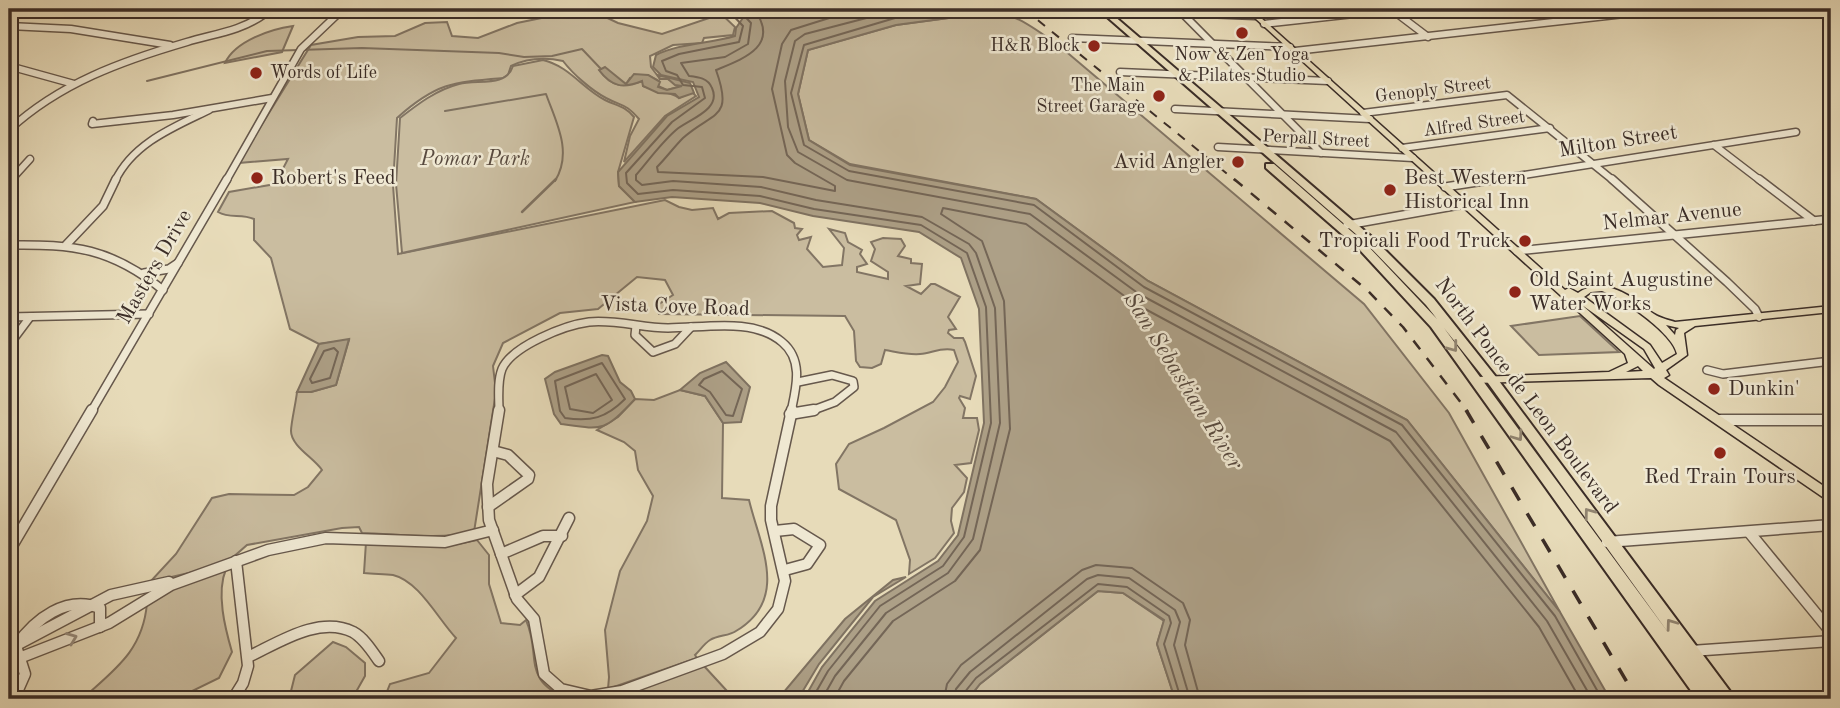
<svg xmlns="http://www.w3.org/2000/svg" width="1840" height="708" viewBox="0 0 1840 708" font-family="'Old Standard TT',serif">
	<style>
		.green { fill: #cabda0; stroke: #827564; stroke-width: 2 }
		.water { fill: #ada087; stroke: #7f7261; stroke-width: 2 }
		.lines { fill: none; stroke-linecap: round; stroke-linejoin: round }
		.shore { stroke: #746657; stroke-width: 2 }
		.stream-far1 { stroke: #7f7261; stroke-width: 2 }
		.stream { stroke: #7f7261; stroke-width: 2.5 }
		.minor-far2-casing { stroke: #66584c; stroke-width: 9 }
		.minor-far1-casing { stroke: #66584c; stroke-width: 10 }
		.minor-casing { stroke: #66584c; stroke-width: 13 }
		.major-casing { stroke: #3b2d27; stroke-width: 3 }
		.highway-casing { stroke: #3b2d27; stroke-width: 4 }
		.minor-far2 { stroke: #efe8d2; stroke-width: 6 }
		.minor-far1 { stroke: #efe8d2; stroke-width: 7 }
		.minor { stroke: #efe8d2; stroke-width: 10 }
		.major { fill: #e7dbb9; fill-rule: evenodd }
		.highway { fill: #e7dbb9; fill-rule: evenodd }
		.rail-far2 { stroke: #3b2d27; stroke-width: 2; stroke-dasharray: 9 9; stroke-linecap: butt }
		.rail-far1 { stroke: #3b2d27; stroke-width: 2.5; stroke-dasharray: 11 11; stroke-linecap: butt }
		.rail { stroke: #3b2d27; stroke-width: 3.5; stroke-dasharray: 15 15; stroke-linecap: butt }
		.oneway { stroke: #918470 }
		.oneway2 { stroke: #958a7c }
		.poi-dot { fill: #8f2418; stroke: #efe8d2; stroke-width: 2.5 }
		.labels { text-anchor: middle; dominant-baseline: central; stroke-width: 5; stroke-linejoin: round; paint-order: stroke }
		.far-poi-label { font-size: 18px; fill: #3b2d27; stroke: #efe8d2; text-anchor: end }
		.far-street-label { font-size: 18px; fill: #3b2d27; stroke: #efe8d2 }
		.street-label { font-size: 21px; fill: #3b2d27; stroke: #efe8d2 }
		.park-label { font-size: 21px; font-style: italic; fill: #584a3f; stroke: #efe8d2 }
		.poi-label { font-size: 21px; fill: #3b2d27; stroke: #efe8d2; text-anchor: start }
		.water-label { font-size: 23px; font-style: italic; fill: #584a3f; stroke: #efe8d2 }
	</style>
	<rect width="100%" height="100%" fill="#e7dbb9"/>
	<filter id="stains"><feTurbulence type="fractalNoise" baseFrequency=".00286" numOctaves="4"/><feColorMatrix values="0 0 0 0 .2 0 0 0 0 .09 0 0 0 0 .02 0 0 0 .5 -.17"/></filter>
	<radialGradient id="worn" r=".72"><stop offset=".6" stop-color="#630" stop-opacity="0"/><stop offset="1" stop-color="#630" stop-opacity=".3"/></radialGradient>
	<!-- green -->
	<g class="green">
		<path d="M569,9H604L601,15L618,23L662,34L715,16L709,9H716L735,27L733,35L704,38L702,43L673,45L650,56L651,67L660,79H668L682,86L667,90L658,86L659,81L648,75L630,78L626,84L599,70C612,88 623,87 643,81V86C654,90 671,92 679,98L692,92L696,96L665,116L624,162L630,136L639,119C625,103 623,107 606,98C591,90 573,74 563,61C544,57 528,58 511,66L508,75L503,78C453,82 436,83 397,118L393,185L398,254L665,200L679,207L692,210L713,208L718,219L729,213L772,211L794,223L795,228L802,229L797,235L799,240L811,237L807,249L823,267L842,265L844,248L829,229L845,233L848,242L862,250L860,254L867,264L857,267V272L888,279V272L871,261L875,249L871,242L883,238L901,239L905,246L898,256L911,259V263L922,264L920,284L906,286L921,294L931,284H935L960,297L948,317L956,329L949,330L948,333L954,338H963L965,342L976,376L970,399L960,396L959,398L965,408L963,418H977L979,430L971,463L955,465L967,478L964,492L952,508L951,521L954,533L935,558L909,574L910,560L896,520L839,489L836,464L849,444L884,428L933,402L945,387L958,362L954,350C940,347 933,353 920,354C908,355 897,352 885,350L881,364L872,368L860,367L856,361L854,331L845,316L659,314L656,306L673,295L665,280L637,277L598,309L560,313L503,343L493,366L496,392L474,532C436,540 400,534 362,533L359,527L342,528L247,545L231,559L193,572L150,582L176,554L212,498L229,494L294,495L308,487L322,470C314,458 291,446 291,431C291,423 296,402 297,392H311L336,385L349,340L319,344L290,329L271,258L254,240V219C241,213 230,219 218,212L229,192L275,184L288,159L238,163L311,45L358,37L395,36L425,23L447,22L452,36L478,38L517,23L561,14Z"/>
		<path d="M970,9C1011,9 1032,26 1063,49L1364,304L1449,413L1560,612L1407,420L1148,281L1036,199L850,164L809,140L798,94L808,50L896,25L963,16Z"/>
		<path d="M293,26L282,52L225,63C235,41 271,29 293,26Z"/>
		<path d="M543,60C569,66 583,89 605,100C617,106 625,106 634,117L618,172L619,186L635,202L402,253L396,184L400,118C418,104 436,90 459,84C477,79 506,88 513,66Z"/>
		<polygon points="1580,316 1619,352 1539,355 1511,326"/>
		<path d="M680,390L705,396L723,423L722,498L749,500C760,546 790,599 736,631C729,636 718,635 710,640C705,643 700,650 695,655L697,658L608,689L609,677L605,630L620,571L647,521L653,496L638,470L635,451L624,442L597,430L618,417L635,399L654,400Z"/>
		<path d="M477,540L489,555V584L501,623L520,625L526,620C542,656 520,681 570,699H384L390,684L429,673L456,638C438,619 419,581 393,575C384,574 374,574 364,573L366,542L443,547Z"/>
		<path d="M226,569C216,593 225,628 232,652L219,678L176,699H82C114,670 143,651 147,603L171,589Z"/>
		<polygon points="1098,591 1123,593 1164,621 1157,644 1175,699 968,699 980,684"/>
		<polygon points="333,642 346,647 365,663 365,676 352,699 289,699 295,675"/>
		<polygon points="704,666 727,691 727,699 613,699"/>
	</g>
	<!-- water -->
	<g class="water">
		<path d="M749,9H970L963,16L896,25L808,50L798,94L809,140L850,165L1036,199L1148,281L1407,420L1560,612L1610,699H1175L1157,644L1164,620L1123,593L1098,591L980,684L968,699H804L822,667L875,601L938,561L958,535L984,423L979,309L961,258L919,232L813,216L760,203L672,197L635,202L619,186L618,172L667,116L699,97L693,82L661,75L653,67L656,55C680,43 708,44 735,36L736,28Z"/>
		<path d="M605,67L626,84L634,74L648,75L660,82L658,87L667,90L682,86L675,85L668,79H660L658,75L690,83L694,93L679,98L675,94L658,93L643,86L642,81C623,89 612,87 599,70Z"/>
		<polygon points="349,339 336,385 311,392 297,392 319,344"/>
		<path d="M602,355L608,356L620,382L631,391L635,399C604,432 603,430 561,424L554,414L545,379L555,372Z"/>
		<polygon points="726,362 750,387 741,422 723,423 705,396 680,390 700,373"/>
		<polygon points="906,577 873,597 819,664 798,699 778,699 845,619 893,580"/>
	</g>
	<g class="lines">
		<!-- shore -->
		<g class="shore">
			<polyline points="727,9 743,26 739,42 679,54 662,61 666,71 677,75 683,85 702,87 705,98 672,122 626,173 627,183 638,194 673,190 760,196 814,209 921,225 967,253 986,307 991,423 964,537 943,566 880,606 828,671 812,699"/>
			<path d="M738,9L751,23L748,44L725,57L681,63L689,76C698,77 708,78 712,88C722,110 689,119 676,130C661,143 649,160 636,175V180L642,185L673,181L761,187L816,200L922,217L969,244L976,253L995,308L1000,423L973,539L948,573L886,613L835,676L822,699"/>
			<path d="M754,9C781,46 743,59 716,70C734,120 713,111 683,138C674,147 666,158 657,167L658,172L763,177L835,191V186L795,163L787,155L772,89L782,44L791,30L858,9"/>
			<polyline points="901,9 805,34 795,41 785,81 788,127 798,152 847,180 1030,214 1139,294 1396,432 1547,621 1592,699"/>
			<polyline points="960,9 895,18 804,45 791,93 804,145 849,171 1034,205 1144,287 1402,425 1555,616 1602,699"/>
			<polygon points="334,348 338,352 330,378 312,383 310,379 324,351"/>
			<path d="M602,363L625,399C606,418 591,422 565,418L560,411L555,381Z"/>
			<polygon points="722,371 742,389 733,416 726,415 710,392 699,385 704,379"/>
			<polygon points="596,374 612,400 593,413 570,409 565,387"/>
			<polyline points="834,699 844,681 893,621 955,581 980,550 1010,429 1004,301 982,241 941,214 943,208 1026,224 1134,303 1390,441 1539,627 1580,699"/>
			<polyline points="944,699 947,684 961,665 1082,570 1096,565 1132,568 1183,603 1190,620 1185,645 1200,699"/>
			<polyline points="954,699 956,689 970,672 1087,579 1098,575 1129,578 1175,610 1180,622 1174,645 1190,699"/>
			<polyline points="963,699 964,693 976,678 1098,584 1127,587 1169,616 1171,623 1164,644 1181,699"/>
		</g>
		<!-- stream-far1 -->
		<g class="stream-far1">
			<polyline points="147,81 267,51 362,48 499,53 524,57 552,56 582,49 601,69"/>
			<path d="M445,111L546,94C556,122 573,152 555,181"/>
		</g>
		<!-- stream -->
		<polyline class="stream" points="522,212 556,179"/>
		<defs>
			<g id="minor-far2">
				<polyline points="1080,9 1255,16"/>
				<polyline points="1178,9 1321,153"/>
				<polyline points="1391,9 1428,37"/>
				<polyline points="9,13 14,9"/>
				<polyline points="1264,24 1399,9"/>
				<polyline points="9,26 71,29 170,45"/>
				<polyline points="1072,38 1290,47"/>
				<polyline points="1295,51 1669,9"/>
				<polyline points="9,66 74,84"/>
				<polyline points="1120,72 1328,81"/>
				<polyline points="1175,109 1370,119"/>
				<polyline points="1363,113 1507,95 1614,181"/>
				<polyline points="93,121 92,124 173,115 272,98"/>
				<path d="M9,130C60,83 122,61 187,42C213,34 241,31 263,15"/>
				<polyline points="1714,145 1761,181"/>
				<polyline points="1218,147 1413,158"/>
				<polyline points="1402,148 1550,128"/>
				<polyline points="10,181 30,159"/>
				<path d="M115,181C133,143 174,127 209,110"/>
				<polyline points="226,181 301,49 342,10"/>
				<polyline points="1486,181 1796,132"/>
			</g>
			<g id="minor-far1">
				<polyline points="1612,179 1727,282 1755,309 1759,317"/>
				<polyline points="1759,179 1814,221"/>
				<polyline points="9,182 12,179"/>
				<polyline points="1445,187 1497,179"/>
				<polyline points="1347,225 1465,204"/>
				<path d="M9,245C74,244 111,248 163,290"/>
				<polyline points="66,245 103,206 116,179"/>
				<polyline points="1517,251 1831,219"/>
				<polyline points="144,273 169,269 178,263"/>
				<polyline points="9,317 149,314"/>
				<polyline points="636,326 635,335 653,352 675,344 691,327"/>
				<polyline points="9,345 30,317"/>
				<polyline points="1707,370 1723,374 1831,361"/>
				<polyline points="798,382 832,375 853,381 854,387 835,402 808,412"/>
				<polyline points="91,412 227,179"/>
				<path d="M499,412C499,398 497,382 502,369C512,346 565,325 589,322C614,319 643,328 668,328C704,328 753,317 782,342C804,360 796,388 791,412"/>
			</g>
			<g id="minor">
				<polyline points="499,410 487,484 489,520 517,599 534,619 544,674 561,689 591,696 622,691 723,654 760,632 778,609 785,581 771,520 771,506 792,410"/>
				<polyline points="790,414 814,410"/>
				<polyline points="1720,420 1831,420"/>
				<polyline points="488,507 528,479 529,475 508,455 493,451"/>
				<polyline points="775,531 794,529 820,545 807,564 785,570"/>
				<polyline points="1749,532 1831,632"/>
				<polyline points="1607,542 1831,525"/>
				<polyline points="9,551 92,410"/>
				<polyline points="501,554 543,536 562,536"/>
				<polyline points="515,595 539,577 569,518"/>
				<polyline points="9,649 111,595 169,582"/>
				<polyline points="1691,651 1831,641"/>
				<path d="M248,657C278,643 319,615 353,632C364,638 372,651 379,661"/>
				<polyline points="9,662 109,623 171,585 268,550 326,538 445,542 493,530"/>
				<path d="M14,699L25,674L16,646C35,619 66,595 100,608V627"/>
				<polyline points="233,699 243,683 248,666 236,561"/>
			</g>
			<path id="major" d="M1245,9H1251L1565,290L1569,288L1578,293C1597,279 1617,288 1636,300C1642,304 1647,310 1654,314C1660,318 1669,320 1675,322L1831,306V312L1695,326L1684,333L1687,355L1666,370L1669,375L1664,378L1831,491V501L1827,500L1659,385L1651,378L1475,383L1473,381L1475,379L1478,377L1609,372L1628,363L1625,354ZM1602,291C1622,298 1673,333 1677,354L1662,363L1650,345L1584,297L1591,292ZM1582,305L1644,349L1655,368L1654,369ZM1666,325L1679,328L1676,330L1675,335ZM1638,366L1643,371L1626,372Z"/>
			<g id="highway">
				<path d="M191,9C215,8 239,12 263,13C296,13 330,7 363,9L359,11L263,17L195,11Z"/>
				<path d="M1098,9H1106L1373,238L1434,299L1496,377L1732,694L1734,699H1716L1714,696L1715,699H1697L1431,327L1359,249L1266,168V164H1274L1367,245L1437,319L1426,305L1365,242ZM1444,328L1488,383L1670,635Z"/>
			</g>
		</defs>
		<!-- minor-far2 casing -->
		<use href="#minor-far2" class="minor-far2-casing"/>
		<!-- minor-far1 casing -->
		<use href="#minor-far1" class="minor-far1-casing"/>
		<!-- minor casing -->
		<use href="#minor" class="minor-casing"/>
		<!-- major casing -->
		<use href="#major" class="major-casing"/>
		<!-- highway casing -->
		<use href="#highway" class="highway-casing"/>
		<!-- minor-far2 -->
		<use href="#minor-far2" class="minor-far2"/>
		<!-- minor-far1 -->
		<use href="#minor-far1" class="minor-far1"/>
		<!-- minor -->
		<use href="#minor" class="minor"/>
		<!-- major -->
		<use href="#major" class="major"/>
		<!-- highway -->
		<use href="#highway" class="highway"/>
		<!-- rail-far2 -->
		<polyline class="rail-far2" points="1024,9 1236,181"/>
		<!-- rail-far1 -->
		<polyline class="rail-far1" points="1234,179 1368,291 1403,327 1468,412"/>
		<!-- rail -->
		<polyline class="rail" points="1466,410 1637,699"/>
	</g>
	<!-- one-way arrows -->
	<defs><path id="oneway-chevron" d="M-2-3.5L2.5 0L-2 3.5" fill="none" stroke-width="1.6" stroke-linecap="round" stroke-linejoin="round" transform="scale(1.75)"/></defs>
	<g class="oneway">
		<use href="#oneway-chevron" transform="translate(1453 347) rotate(53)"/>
		<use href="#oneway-chevron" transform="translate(1518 436) rotate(54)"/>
		<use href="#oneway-chevron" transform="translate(1589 513) rotate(-127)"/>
		<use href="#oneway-chevron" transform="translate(1671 624) rotate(-126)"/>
	</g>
	<use class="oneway2" href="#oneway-chevron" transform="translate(72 638) rotate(-21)"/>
	<!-- markers -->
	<g class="poi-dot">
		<circle cx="1242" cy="33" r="7"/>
		<circle cx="1094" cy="46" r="7"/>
		<circle cx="256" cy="73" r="7"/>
		<circle cx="1159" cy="96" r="7"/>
		<circle cx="1238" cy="162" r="7"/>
		<circle cx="257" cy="178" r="7"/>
		<circle cx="1390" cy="190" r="7"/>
		<circle cx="1525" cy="241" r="7"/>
		<circle cx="1515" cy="292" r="7"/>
		<circle cx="1714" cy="389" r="7"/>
		<circle cx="1720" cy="453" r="7"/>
	</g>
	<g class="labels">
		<!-- far-poi labels -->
		<g class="far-poi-label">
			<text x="1080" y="46">H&amp;R Block</text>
			<text x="1242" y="55" text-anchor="middle">Now &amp; Zen Yoga<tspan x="1242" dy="21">&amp; Pilates Studio</tspan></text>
			<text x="270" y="73" text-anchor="start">Words of Life</text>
			<text x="1145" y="86">The Main<tspan x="1145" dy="21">Street Garage</tspan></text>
		</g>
		<!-- far-street labels -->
		<g class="far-street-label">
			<text transform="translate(1433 90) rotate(-7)">Genoply Street</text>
			<text transform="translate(1474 124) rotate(-8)">Alfred Street</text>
			<text transform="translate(1316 139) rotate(3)">Perpall Street</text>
		</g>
		<!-- street labels -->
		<g class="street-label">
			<text transform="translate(1618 142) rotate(-9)">Milton Street</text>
			<text transform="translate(1672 217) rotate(-6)">Nelmar Avenue</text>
			<text transform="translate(155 267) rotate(-60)">Masters Drive</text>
			<text transform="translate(675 307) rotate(2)">Vista Cove Road</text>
			<text transform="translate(1526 396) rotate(53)">North Ponce de Leon Boulevard</text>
		</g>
		<!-- park labels -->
		<g class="park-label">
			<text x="475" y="159">Pomar Park</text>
		</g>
		<!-- poi labels -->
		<g class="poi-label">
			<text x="1224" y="162" text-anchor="end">Avid Angler</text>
			<text x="271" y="178">Robert's Feed</text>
			<text x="1404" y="178">Best Western<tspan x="1404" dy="24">Historical Inn</tspan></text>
			<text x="1511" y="241" text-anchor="end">Tropicali Food Truck</text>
			<text x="1529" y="280">Old Saint Augustine<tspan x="1529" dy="24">Water Works</tspan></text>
			<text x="1728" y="389">Dunkin'</text>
			<text x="1720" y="477" text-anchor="middle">Red Train Tours</text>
		</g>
		<!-- water labels -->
		<g class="water-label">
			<text transform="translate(1183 381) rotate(58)">San Sebastian River</text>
		</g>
	</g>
	<!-- margin -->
	<rect width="1840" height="708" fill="none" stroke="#e7dbb9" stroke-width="35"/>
	<rect x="10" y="10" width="1819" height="687" fill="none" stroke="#3b2d27" stroke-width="3.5"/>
	<rect x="18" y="18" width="1805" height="673" fill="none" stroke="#3b2d27" stroke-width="2"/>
	<rect width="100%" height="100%" filter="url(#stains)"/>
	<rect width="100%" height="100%" fill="url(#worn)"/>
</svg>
